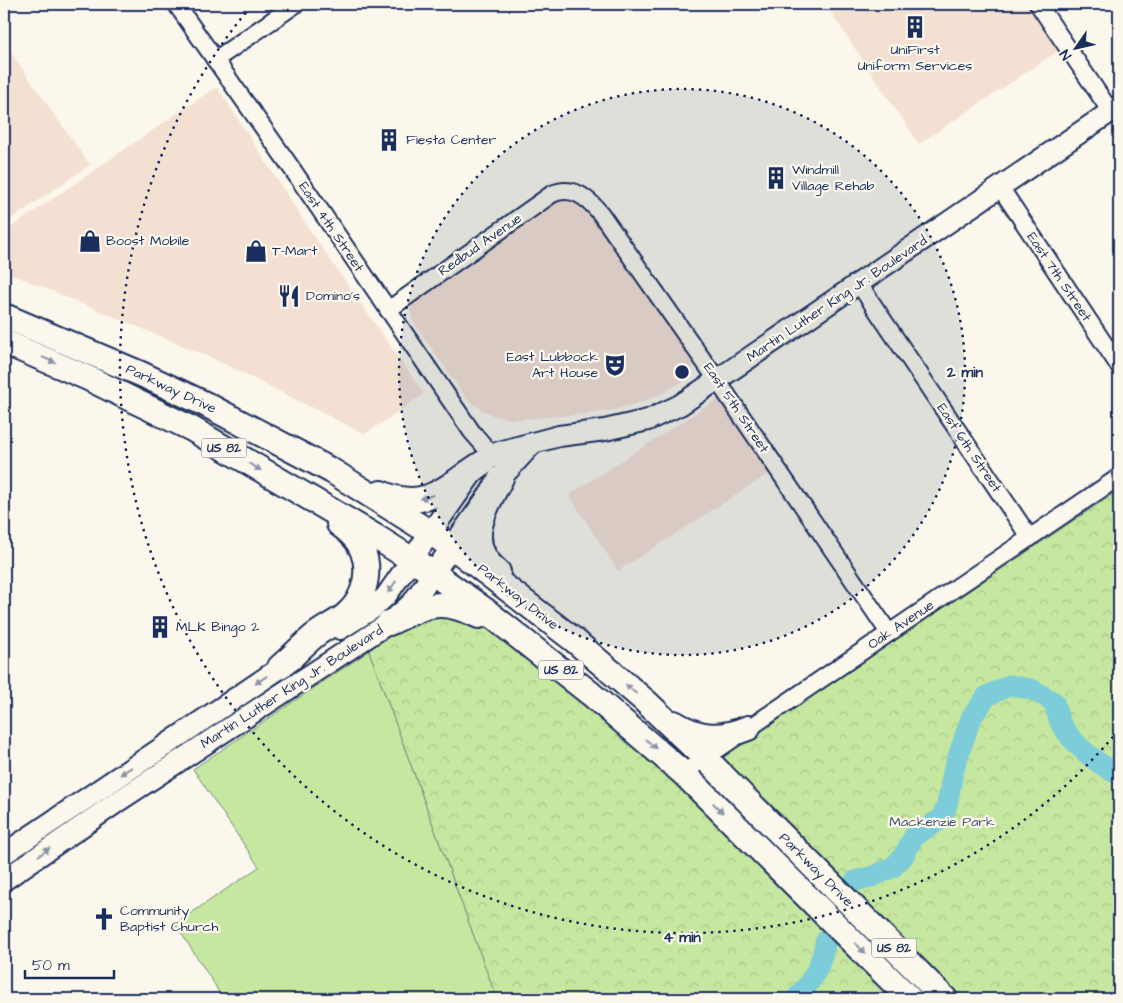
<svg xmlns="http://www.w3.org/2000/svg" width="1123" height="1003" viewBox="0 0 1123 1003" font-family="'Architects Daughter',sans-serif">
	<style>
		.built { fill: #f4e0d2 }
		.grass { fill: #c6e79f; stroke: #708b7e }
		.forest { fill: url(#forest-crowns); stroke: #708b7e }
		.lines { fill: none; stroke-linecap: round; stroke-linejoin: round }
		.river { stroke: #7cccd9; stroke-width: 21 }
		.minor-casing { stroke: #1b2f5e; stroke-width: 20 }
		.major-casing { stroke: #1b2f5e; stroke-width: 24 }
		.highway-casing { stroke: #1b2f5e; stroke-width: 28 }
		.minor { stroke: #fbf7ec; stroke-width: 16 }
		.major { stroke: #fbf7ec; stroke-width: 20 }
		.highway { stroke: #fbf7ec; stroke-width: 24 }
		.oneway { fill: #8b93a5 }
		.ring { fill: none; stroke: #1b2f5e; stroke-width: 2.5; stroke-dasharray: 2.5 5 }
		.labels { text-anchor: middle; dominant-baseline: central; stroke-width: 4.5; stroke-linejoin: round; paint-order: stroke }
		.shield { fill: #fbf7ec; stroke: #5e6b89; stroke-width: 1 }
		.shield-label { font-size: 12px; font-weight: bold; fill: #1b2f5e }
		.poi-label { font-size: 14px; fill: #1b2f5e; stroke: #fbf7ec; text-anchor: start }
		.street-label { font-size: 14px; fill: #1b2f5e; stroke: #fbf7ec }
		.park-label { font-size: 14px; fill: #3d546b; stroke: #fbf7ec }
		.centre { fill: #1b2f5e; stroke: #fbf7ec; stroke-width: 2.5 }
		.ring-label { font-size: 15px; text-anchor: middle; font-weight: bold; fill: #1b2f5e; stroke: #fbf7ec; stroke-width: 4.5; stroke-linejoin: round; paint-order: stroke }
	</style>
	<defs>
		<pattern id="forest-crowns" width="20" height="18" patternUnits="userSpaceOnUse" patternTransform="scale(1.25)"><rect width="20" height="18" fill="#c6e79f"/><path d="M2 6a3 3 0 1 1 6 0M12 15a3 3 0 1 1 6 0" fill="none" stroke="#aac68b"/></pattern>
	</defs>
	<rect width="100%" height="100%" fill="#fbf7ec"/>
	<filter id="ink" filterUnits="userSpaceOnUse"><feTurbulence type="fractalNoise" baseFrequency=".02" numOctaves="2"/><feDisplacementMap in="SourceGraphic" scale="10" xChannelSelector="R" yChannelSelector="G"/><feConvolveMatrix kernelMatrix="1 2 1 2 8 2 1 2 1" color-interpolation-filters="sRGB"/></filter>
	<g filter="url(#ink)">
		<!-- built -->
		<g class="built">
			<polygon points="825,4 1026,4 1058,51 919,144"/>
			<polygon points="4,43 90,165 4,224"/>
			<polygon points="218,88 313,235 424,394 365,434 210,357 4,271 4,232 213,89"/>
			<polygon points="563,201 577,203 589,212 691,359 693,364 693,371 687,379 665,392 642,402 613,410 587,414 522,419 511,419 495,416 482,410 466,398 412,320 410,310 412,305 419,299 554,204"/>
			<polygon points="722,396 771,472 618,571 569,495"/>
		</g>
		<!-- grass -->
		<polygon class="grass" points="369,651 497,999 222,999 215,985 175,924 259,867 193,769"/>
		<!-- forest -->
		<polygon class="forest" points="1119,490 1119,999 497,999 368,648 406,623 454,610 499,636 680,785"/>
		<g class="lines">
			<!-- river -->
			<g class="river">
				<path d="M855,881L874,876L893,867L903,857L914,836L941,819L947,805L953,772L971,718L987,696L1010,685L1033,690L1054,702C1056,709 1058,718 1061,724C1074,746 1098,764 1119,775"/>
				<path d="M796,999C813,980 821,966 826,940"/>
			</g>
			<defs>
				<g id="minor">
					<polyline points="176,4 288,163 472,432 493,456 502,462"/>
					<polyline points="1038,4 1111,112"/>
					<polyline points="215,60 296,4"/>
					<polyline points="1000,187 1119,366"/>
					<polyline points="859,284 1030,538"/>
					<path d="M388,310L552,194C573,185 588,198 601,214L717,380L889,633"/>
					<polyline points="683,773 1119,477"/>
				</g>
				<g id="major">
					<polyline points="340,629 372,609 386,596 471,475 483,463 499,452 559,436 605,430 648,420 680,405 1119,106"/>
					<polyline points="4,854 292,660"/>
					<polyline points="4,880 117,802 389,623 412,603 501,478 533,443"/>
				</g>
				<g id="highway">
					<polyline points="4,316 141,374 205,404 332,471 453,547 574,640 645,701 705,758 945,999"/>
					<polyline points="4,342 88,378 192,429 376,537 433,573 486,611 591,694 683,773 910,999"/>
					<path d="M381,493C427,513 446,486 483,463"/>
					<path d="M498,572C462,544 485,509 501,478"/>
					<path d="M389,623C427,605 439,597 479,616"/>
					<path d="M280,667C292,657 302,646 314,636C324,628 336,623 346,615C367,597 373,565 358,542C353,535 346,529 339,524"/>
					<path d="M674,723C700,739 721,739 748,728"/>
				</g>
			</defs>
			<!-- minor casing -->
			<use href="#minor" class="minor-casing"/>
			<!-- major casing -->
			<use href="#major" class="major-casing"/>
			<!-- highway casing -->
			<use href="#highway" class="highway-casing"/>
			<!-- minor -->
			<use href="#minor" class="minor"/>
			<!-- major -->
			<use href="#major" class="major"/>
			<!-- highway -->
			<use href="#highway" class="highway"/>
		</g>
		<!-- one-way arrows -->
		<defs><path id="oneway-solid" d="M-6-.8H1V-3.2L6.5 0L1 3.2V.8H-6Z" transform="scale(1.25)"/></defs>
		<g class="oneway">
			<use href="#oneway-solid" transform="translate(49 360) rotate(23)"/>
			<use href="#oneway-solid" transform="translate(255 467) rotate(30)"/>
			<use href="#oneway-solid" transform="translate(427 497) rotate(163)"/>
			<use href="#oneway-solid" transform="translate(392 587) rotate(125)"/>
			<use href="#oneway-solid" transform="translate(261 680) rotate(146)"/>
			<use href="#oneway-solid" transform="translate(631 689) rotate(-139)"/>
			<use href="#oneway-solid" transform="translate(651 744) rotate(41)"/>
			<use href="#oneway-solid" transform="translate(126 771) rotate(146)"/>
			<use href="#oneway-solid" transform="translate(718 808) rotate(45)"/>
			<use href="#oneway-solid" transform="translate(44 852) rotate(-35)"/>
			<use href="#oneway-solid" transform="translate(860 948) rotate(45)"/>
		</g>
	</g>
	<!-- distance rings -->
	<circle cx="682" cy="372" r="283" fill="#1b2f5e" fill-opacity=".12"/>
	<g class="ring">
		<circle cx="682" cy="372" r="283"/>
		<path d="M1118 731A565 565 0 1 1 252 5"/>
	</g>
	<!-- icons -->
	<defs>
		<symbol id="building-bare" viewBox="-9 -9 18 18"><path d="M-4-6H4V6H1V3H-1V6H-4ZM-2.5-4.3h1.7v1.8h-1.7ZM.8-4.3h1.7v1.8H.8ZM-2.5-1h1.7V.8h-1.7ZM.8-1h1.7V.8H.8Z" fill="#1b2f5e" stroke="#fbf7ec" stroke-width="2.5" paint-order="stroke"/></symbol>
		<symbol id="shop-bare" viewBox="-9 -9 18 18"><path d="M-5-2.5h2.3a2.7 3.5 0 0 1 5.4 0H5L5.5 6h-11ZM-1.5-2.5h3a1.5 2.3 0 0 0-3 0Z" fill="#1b2f5e" stroke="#fbf7ec" stroke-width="2.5" paint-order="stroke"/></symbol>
		<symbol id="restaurant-bare" viewBox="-9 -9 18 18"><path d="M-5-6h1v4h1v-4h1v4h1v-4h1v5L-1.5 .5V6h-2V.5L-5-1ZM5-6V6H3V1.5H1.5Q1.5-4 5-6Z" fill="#1b2f5e" stroke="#fbf7ec" stroke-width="2.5" paint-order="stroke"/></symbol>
		<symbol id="theatre-bare" viewBox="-9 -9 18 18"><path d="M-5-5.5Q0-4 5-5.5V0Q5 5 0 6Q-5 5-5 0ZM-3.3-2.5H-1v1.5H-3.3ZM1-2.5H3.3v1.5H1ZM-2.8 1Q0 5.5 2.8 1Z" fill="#1b2f5e" stroke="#fbf7ec" stroke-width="2.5" paint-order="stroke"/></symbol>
		<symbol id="church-bare" viewBox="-9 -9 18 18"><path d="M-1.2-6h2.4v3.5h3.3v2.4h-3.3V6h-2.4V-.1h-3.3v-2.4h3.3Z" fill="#1b2f5e" stroke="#fbf7ec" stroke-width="2.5" paint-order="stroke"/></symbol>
	</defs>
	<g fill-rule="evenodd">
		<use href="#building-bare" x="899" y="11" width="32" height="32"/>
		<use href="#building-bare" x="373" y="124" width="32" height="32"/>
		<use href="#building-bare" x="760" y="162" width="32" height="32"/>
		<use href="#shop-bare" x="74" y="225" width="32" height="32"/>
		<use href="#shop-bare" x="240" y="235" width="32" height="32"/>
		<use href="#restaurant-bare" x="273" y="280" width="32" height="32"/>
		<use href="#theatre-bare" x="599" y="349" width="32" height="32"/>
		<use href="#building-bare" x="144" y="611" width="32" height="32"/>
		<use href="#church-bare" x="88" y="903" width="32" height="32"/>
	</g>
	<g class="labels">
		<!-- shield labels -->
		<g class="shield">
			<rect x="201.5" y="438.5" width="45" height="19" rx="4"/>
			<rect x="538.5" y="660.5" width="45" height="19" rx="4"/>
			<rect x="871.5" y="938.5" width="45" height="19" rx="4"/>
		</g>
		<g class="shield-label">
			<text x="224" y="448">US 82</text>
			<text x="561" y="670">US 82</text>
			<text x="894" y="948">US 82</text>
		</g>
		<!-- poi labels -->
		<g class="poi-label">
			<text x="915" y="50" text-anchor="middle">UniFirst<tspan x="915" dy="16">Uniform Services</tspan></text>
			<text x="406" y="140">Fiesta Center</text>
			<text x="792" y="170">Windmill<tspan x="792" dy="16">Village Rehab</tspan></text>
			<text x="106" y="241">Boost Mobile</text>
			<text x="272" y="251">T-Mart</text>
			<text x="306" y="296">Domino's</text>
			<text x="598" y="357" text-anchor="end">East Lubbock<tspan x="598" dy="16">Art House</tspan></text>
			<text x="176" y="627">MLK Bingo 2</text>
			<text x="120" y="911">Community<tspan x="120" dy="16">Baptist Church</tspan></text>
		</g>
		<!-- street labels -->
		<g class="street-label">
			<text transform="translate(331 227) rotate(56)">East 4th Street</text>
			<text transform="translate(480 245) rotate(-35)">Redbud Avenue</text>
			<text transform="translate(1059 277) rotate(56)">East 7th Street</text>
			<text transform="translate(837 299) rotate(-34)">Martin Luther King Jr. Boulevard</text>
			<text transform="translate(171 389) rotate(25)">Parkway Drive</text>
			<text transform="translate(736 408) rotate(56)">East 5th Street</text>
			<text transform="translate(969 448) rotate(56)">East 6th Street</text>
			<text transform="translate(518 597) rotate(38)">Parkway Drive</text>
			<text transform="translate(901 625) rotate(-34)">Oak Avenue</text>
			<text transform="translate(292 687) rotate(-33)">Martin Luther King Jr. Boulevard</text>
			<text transform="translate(816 870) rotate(45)">Parkway Drive</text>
		</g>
		<!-- park labels -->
		<g class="park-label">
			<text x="942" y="822">Mackenzie Park</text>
		</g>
	</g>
	<circle cx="682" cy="372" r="8" class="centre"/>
	<g class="ring-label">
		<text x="965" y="377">2 min</text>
		<text x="682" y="942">4 min</text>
	</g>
	<!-- margin -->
	<rect width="1123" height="1003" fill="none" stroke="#fbf7ec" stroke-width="20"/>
	<rect x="10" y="10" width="1103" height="983" fill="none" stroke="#1b2f5e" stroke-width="2" filter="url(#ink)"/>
	<!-- north arrow -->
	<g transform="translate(1076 48) rotate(236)" stroke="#fbf7ec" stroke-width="4" paint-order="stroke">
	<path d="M0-4L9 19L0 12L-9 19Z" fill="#1b2f5e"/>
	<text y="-8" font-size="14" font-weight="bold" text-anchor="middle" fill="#1b2f5e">N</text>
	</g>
	<!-- scale -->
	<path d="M25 970v8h89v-8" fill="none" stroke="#1b2f5e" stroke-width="2.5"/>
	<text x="32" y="970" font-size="15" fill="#1b2f5e" stroke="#fbf7ec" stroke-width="4" paint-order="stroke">50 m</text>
</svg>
